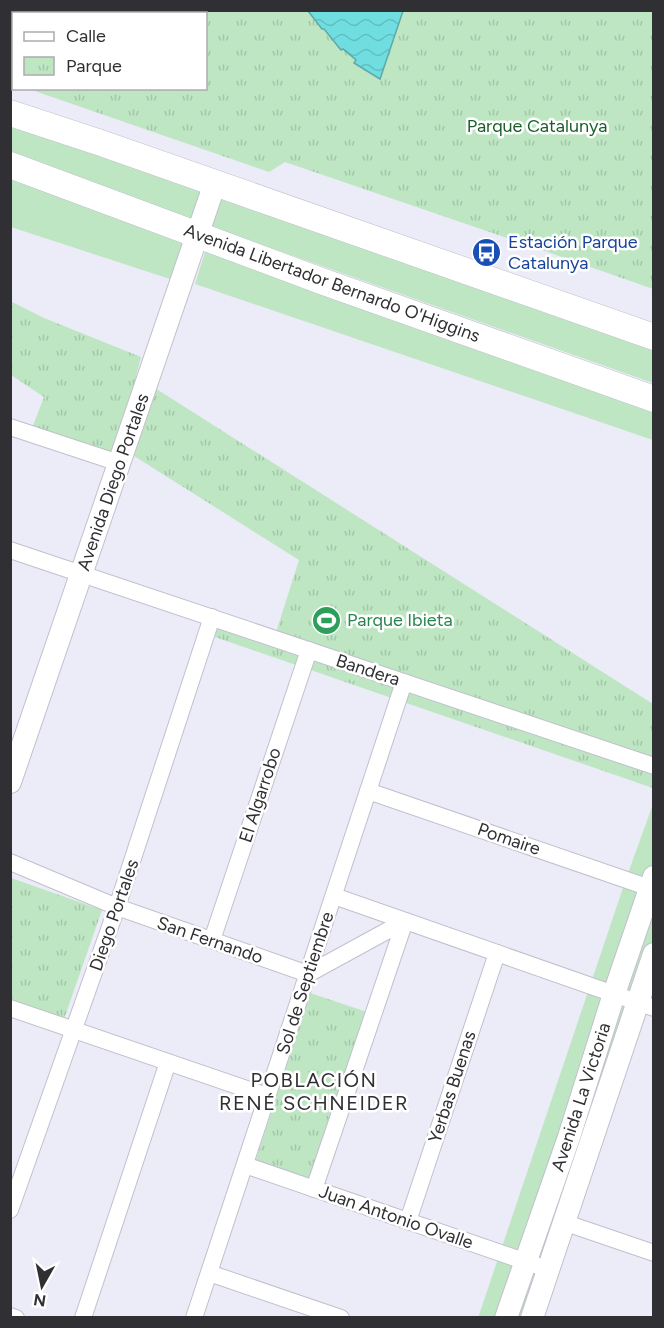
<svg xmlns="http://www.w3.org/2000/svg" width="664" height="1328" viewBox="0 0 664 1328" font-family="Figtree,sans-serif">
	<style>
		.green { fill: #bee6c3 }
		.park { fill: url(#park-tufts) }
		.water { fill: url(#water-waves); stroke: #5daaac; stroke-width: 1.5 }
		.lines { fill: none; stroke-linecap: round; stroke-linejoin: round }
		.street-casing { stroke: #c1c0cc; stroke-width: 18 }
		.secondary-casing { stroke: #c1c0cc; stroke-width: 24 }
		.primary-casing { stroke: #c1c0cc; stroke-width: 27 }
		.street { stroke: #fff; stroke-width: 16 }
		.secondary { stroke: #fff; stroke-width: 22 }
		.primary { stroke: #fff; stroke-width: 26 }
		.labels { text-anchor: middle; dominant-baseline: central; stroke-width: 5; stroke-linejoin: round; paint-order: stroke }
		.park-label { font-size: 18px; fill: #1a5d2c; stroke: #fff }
		.transit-label { font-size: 18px; fill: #164399; stroke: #fff; text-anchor: start }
		.street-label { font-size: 18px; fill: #303034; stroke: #fff }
		.leisure-label { font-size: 18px; fill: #27864d; stroke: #fff; text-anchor: start }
		.neighbourhood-label { font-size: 20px; letter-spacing: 1.5px; fill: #303034; stroke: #fff }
	</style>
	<defs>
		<pattern id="park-tufts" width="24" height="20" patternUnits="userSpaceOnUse" patternTransform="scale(1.5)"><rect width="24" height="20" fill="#bee6c3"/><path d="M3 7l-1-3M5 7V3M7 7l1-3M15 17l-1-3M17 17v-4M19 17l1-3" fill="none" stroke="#a4c6a8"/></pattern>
		<pattern id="water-waves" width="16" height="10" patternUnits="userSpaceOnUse" patternTransform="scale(1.5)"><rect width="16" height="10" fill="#70dee0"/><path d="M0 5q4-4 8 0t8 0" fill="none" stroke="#61bfc1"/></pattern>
	</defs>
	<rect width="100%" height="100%" fill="#ecebf8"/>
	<!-- green -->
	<g class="green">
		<polygon points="11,121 653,344 653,383 11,156"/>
		<polygon points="11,175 188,238 173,280 11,227"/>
		<polygon points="207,246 653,409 653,440 195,284"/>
		<polygon points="653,804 653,1007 637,1002 532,1317 478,1318 626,879"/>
	</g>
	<!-- park -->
	<g class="park">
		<polygon points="11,11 653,11 653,289 545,251 285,162 269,172 29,89 206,88 206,14 14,14 13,83 11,82"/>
		<polygon points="10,301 44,318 141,357 136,376 653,704 653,788 215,637 216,626 272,645 299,560 115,444 109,461 29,436 44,397 11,375"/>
		<polygon points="11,878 102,910 64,1019 11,1001"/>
		<polygon points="310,993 370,1013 311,1191 252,1172"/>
	</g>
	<!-- water -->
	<polygon class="water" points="308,11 403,11 380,79 354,63 356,60 343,49 341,50 324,29 322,29"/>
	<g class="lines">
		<defs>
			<g id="street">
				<polyline points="10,427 119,463"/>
				<polyline points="10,550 654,766"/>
				<polyline points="368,791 650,888"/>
				<polyline points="10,862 117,907 308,974 405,921"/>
				<polyline points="334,896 654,1008"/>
				<polyline points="212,940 309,650"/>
				<polyline points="10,1008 267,1096"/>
				<polyline points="245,1165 547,1269"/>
				<polyline points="314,1189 405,921"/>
				<polyline points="10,1210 117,907 212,617"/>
				<polyline points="408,1221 497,953"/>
				<polyline points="563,1222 654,1253"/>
				<polyline points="209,1273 341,1318"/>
				<polyline points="10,1316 16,1318"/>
				<polyline points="83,1318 168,1062"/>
				<polyline points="194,1318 404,682"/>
			</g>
			<g id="secondary">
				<polyline points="10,782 215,183"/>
				<polyline points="506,1318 569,1137 614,994 654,877"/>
				<polyline points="532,1318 654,954"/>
			</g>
			<g id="primary">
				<polyline points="10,113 101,143 654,337"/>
				<polyline points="10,165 324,282 654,399"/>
			</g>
		</defs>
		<!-- street casing -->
		<use href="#street" class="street-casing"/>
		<!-- secondary casing -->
		<use href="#secondary" class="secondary-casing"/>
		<!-- primary casing -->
		<use href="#primary" class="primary-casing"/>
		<!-- street -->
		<use href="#street" class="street"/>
		<!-- secondary -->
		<use href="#secondary" class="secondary"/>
		<!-- primary -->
		<use href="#primary" class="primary"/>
	</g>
	<!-- icons -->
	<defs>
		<symbol id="bus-disc" viewBox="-11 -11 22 22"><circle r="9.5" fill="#1a4fb4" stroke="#fff"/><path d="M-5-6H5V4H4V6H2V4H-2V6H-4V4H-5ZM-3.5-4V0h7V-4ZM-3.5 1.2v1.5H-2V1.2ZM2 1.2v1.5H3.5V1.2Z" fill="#fff"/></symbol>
		<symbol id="stadium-disc" viewBox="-11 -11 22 22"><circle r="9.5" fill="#2e9e5b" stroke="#fff"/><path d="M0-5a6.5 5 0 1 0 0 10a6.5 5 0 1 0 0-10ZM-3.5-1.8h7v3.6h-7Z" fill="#fff"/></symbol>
	</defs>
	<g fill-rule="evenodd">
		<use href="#bus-disc" x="470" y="236" width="33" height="33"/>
		<use href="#stadium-disc" x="310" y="604" width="33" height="33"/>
	</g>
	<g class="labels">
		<!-- park labels -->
		<g class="park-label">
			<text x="537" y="126">Parque Catalunya</text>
		</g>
		<!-- transit labels -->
		<g class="transit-label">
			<text x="508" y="242">Estación Parque<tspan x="508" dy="21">Catalunya</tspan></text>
		</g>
		<!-- street labels -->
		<g class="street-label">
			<text transform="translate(332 283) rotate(20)">Avenida Libertador Bernardo O'Higgins</text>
			<text transform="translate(113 482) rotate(-71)">Avenida Diego Portales</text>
			<text transform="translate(368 670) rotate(18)">Bandera</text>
			<text transform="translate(260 795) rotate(-72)">El Algarrobo</text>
			<text transform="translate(509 839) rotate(19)">Pomaire</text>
			<text transform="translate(114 915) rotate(-71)">Diego Portales</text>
			<text transform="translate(210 940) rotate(19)">San Fernando</text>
			<text transform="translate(305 983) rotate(-72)">Sol de Septiembre</text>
			<text transform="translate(452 1087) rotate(-72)">Yerbas Buenas</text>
			<text transform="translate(581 1097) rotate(-72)">Avenida La Victoria</text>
			<text transform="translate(396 1217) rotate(19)">Juan Antonio Ovalle</text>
		</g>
		<!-- leisure labels -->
		<g class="leisure-label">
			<text x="347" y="620">Parque Ibieta</text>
		</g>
		<!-- neighbourhood labels -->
		<g class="neighbourhood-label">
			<text x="314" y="1080">POBLACIÓN<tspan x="314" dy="23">RENÉ SCHNEIDER</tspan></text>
		</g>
	</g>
	<!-- border -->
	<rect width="664" height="1328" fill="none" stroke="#303034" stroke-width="24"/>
	<!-- legend -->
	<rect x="12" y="12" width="195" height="78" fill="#ffffff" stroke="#acacae" stroke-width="1.5"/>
	<rect x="24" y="32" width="30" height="9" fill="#ffffff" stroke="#acacae" stroke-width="1.5"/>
	<text x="66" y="42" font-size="18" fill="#303034">Calle</text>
	<rect x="24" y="57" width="30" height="18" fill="url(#park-tufts)" stroke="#acacae" stroke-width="1.5"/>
	<text x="66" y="72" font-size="18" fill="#303034">Parque</text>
	<!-- north arrow -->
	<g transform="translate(42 1286) rotate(189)" stroke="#ffffff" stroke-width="4.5" paint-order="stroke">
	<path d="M0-4.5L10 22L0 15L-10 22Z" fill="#303034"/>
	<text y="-9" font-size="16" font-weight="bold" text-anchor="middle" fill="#303034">N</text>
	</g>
</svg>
